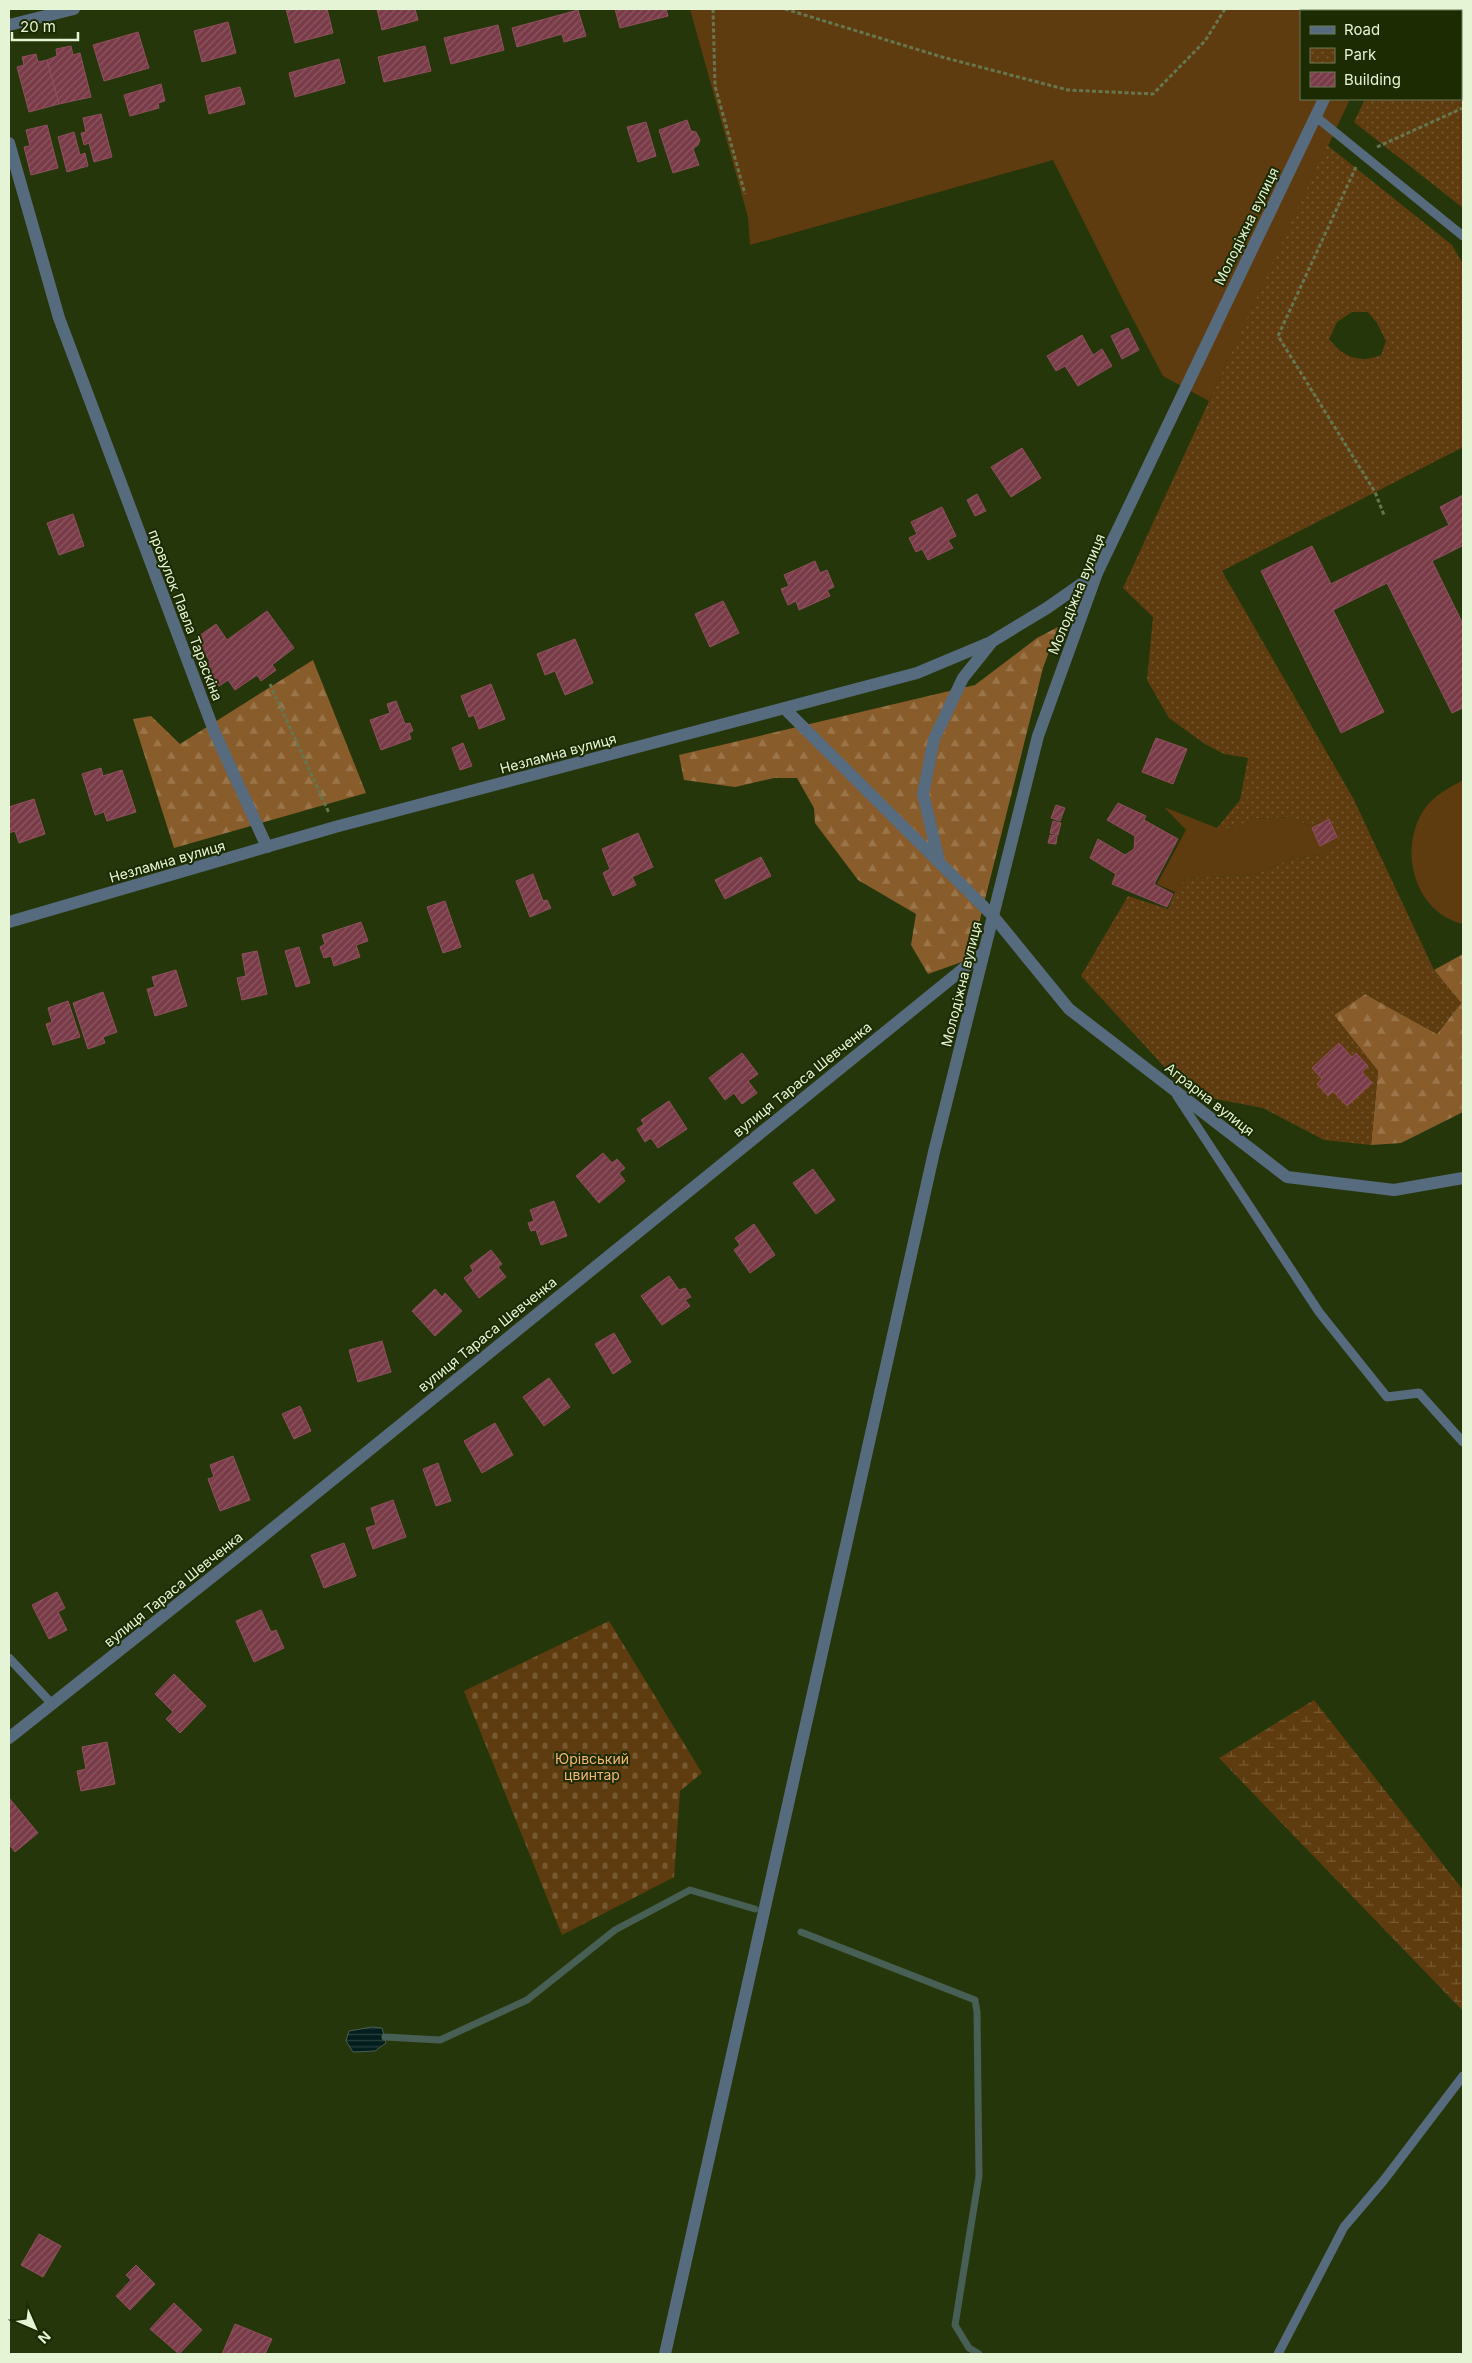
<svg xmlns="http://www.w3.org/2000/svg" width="1472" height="2363" viewBox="0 0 1472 2363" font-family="Inter,sans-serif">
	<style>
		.grass { fill: #5f3c0f }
		.forest { fill: url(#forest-firs) }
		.wetland { fill: url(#wetland-marsh) }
		.cemetery { fill: url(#cemetery-stones) }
		.park { fill: url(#park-dots); fill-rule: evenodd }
		.water { fill: url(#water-rules); stroke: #475f54 }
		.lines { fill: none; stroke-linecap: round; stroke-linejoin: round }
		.stream { stroke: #475f54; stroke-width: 7 }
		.building { fill: url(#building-hatch); stroke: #8f505d }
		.path { stroke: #66764f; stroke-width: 3; stroke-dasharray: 4 2.5; stroke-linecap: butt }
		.service { stroke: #576b7e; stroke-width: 9 }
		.minor { stroke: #576b7e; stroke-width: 12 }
		.tertiary { stroke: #576b7e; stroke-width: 12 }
		.labels { text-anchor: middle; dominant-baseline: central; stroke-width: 4; stroke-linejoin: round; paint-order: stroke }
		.street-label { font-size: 14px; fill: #e5f4d5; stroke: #1c2b01 }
		.park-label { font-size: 14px; fill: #f8b66e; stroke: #1c2b01 }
	</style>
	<defs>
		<pattern id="forest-firs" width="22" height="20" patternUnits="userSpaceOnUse" patternTransform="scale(1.25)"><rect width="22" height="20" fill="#895d2b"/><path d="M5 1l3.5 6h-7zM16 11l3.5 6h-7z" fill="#9a7549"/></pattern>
		<pattern id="wetland-marsh" width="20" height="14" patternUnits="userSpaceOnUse" patternTransform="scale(1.25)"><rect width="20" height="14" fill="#5f3c0f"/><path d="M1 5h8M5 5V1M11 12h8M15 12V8" fill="none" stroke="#765931"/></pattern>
		<pattern id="cemetery-stones" width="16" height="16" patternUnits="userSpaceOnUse" patternTransform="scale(1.25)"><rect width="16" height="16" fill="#5f3c0f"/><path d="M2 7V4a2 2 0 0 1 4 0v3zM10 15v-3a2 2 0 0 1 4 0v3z" fill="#765931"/></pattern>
		<pattern id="park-dots" width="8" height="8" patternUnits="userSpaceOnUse" patternTransform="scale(1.25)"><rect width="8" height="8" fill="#5f3c0f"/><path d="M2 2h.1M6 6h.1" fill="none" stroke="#765931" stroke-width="1.8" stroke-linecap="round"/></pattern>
		<pattern id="water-rules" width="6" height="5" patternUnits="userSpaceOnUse" patternTransform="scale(1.25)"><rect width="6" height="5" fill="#031f1d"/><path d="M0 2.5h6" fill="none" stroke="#28403d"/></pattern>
		<pattern id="building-hatch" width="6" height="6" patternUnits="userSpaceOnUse" patternTransform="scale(1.25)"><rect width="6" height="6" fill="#793b48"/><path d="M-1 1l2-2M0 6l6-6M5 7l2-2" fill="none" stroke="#8c5862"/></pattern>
	</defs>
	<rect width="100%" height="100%" fill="#26360b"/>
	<!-- grass -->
	<g class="grass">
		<polygon points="690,9 1396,9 1395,11 1301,11 1301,99 1350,99 1209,401 1163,376 1124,302 1053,160 750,245 748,217"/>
		<path d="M1463,780V924C1413,912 1397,846 1426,807C1436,794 1449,788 1463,780Z"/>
		<polygon points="1164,807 1217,828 1236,828 1248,819 1291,817 1310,826 1330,819 1339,838 1323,854 1290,859 1254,875 1187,878 1175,892 1157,884 1186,830"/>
	</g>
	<!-- forest -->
	<g class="forest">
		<polygon points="1058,627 1043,668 970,959 928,974 911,945 916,914 858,880 815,823 814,808 797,778 774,778 735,787 684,780 679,755 975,685 1037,638"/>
		<polygon points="313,660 366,793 174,848 133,719 151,716 180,744"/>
		<polygon points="1463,954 1463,1112 1401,1143 1371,1145 1378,1071 1334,1015 1365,994 1437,1034 1461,1003 1434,970"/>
	</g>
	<!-- wetland -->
	<polygon class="wetland" points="1314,1700 1463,1890 1463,2011 1219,1758"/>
	<!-- cemetery -->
	<polygon class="cemetery" points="609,1621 702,1773 680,1791 674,1877 562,1935 464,1691"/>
	<!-- park -->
	<g class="park">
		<polygon points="1445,9 1463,9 1463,208 1354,122 1365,99 1461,99 1461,11 1444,11"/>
		<path d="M1327,145L1452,245L1463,264V447L1222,571L1353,798L1434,970L1461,1003L1437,1034L1365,994L1334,1015L1378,1071L1371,1145L1324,1140L1263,1108L1195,1095L1180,1084L1081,976L1128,896L1168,909L1175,892L1187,878L1254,875L1290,859L1323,854L1338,838L1330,819L1310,826L1291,817L1249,819L1236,828H1217L1240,800L1248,758L1224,754L1205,744L1169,718L1147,680L1153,617L1123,588ZM1352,312H1368L1377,323L1386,341L1381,355C1359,364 1343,357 1329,339L1337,322Z"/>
	</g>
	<!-- water -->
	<polygon class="water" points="372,2027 382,2028 386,2043 375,2051 353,2052 346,2041 349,2031"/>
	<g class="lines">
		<!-- stream -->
		<g class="stream">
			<polyline points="1407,11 1408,9"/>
			<polyline points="801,1932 975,2000 977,2012 979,2176 955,2325 969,2348 979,2354"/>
			<polyline points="385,2037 440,2040 527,2000 615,1930 690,1890 755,1909"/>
		</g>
	</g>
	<!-- building -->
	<g class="building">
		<polygon points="286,9 327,9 333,33 295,43"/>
		<polygon points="377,9 415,9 418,20 382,30"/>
		<polygon points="615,9 666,9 668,16 620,28"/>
		<polygon points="578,10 586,36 564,42 562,34 517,47 512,28"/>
		<polygon points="228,22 236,53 202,62 194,31"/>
		<polygon points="498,25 504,50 451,64 444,38"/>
		<polygon points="138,32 149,68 104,81 93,45"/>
		<polygon points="71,46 73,55 80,53 91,97 59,104 47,60 57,56 56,49"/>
		<polygon points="425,46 431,71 384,82 378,57"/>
		<polygon points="36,54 38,62 47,60 59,104 29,112 17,67 24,65 22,57"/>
		<polygon points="339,59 345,83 295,97 289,73"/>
		<polygon points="161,84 165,101 158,103 159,108 130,116 124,95"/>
		<polygon points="240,87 245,104 209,114 205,96"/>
		<polygon points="101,114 112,157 94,162 89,143 84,145 81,133 86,132 83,118"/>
		<polygon points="687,120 691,131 696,132 700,140 698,145 693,149 699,165 673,173 659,130"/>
		<polygon points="646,122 656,156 638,162 627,127"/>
		<polygon points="47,125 58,168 31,175 24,147 30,146 26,130"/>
		<polygon points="74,132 80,155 85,153 88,166 67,172 58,137"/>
		<polygon points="1128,328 1139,350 1122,359 1111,336"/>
		<polygon points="1082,335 1093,355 1102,349 1112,366 1078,386 1065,366 1056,371 1047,356"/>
		<polygon points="1022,448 1041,478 1011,497 991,467"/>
		<polygon points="977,494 986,511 975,516 967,500"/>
		<polygon points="1463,495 1463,548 1462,546 1432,561 1463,624 1463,708 1452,713 1387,583 1333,610 1384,712 1341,733 1261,571 1312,546 1331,584 1449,525 1440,507"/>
		<polygon points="942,507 956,536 948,540 953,548 928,560 922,549 916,552 909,538 917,534 911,522"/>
		<polygon points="73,514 84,546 59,555 47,523"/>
		<polygon points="815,561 820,573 827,570 834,587 827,590 830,596 799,610 796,601 788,605 781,589 789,586 784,575"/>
		<polygon points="723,601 739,633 710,647 695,614"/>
		<polygon points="267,611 294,648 272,665 276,670 261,681 257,675 235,690 228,680 219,686 204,665 210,661 195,639 216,624 227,640"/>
		<polygon points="575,639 593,683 565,695 555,671 545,675 537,654"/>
		<polygon points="491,684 505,719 479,729 474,715 469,717 461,696"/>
		<polygon points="396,701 405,724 410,723 413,731 409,733 411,739 381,750 370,720 390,713 387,704"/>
		<polygon points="1156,738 1187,749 1173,784 1142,772"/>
		<polygon points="463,743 472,766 460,770 452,748"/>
		<polygon points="101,768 103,776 122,770 136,812 107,821 104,812 95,815 82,774"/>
		<polygon points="34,799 45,834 19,843 15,831 9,833 9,807"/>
		<polygon points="1118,803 1146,816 1144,820 1178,839 1154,884 1173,894 1167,907 1112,884 1116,874 1090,858 1098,839 1125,855 1134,849 1135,836 1107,820"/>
		<polygon points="1056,805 1065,808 1060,821 1051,818"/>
		<polygon points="1329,819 1337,837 1320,846 1312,828"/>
		<polygon points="1053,821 1061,823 1058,835 1050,833"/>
		<polygon points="638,833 653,867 632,877 636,885 613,896 603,873 610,869 602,849"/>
		<polygon points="1050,835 1057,836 1056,844 1048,843"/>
		<polygon points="761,857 771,876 725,899 715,880"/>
		<polygon points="533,874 543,901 547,900 551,908 530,917 516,881"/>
		<polygon points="445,901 461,947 443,953 427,907"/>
		<polygon points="361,922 368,941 356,945 360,957 334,966 331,956 324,958 320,947 325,944 322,935"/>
		<polygon points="299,947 310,983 296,987 285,951"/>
		<polygon points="257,951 267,994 242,1000 237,978 246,976 242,954"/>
		<polygon points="176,970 187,1006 155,1016 147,989 155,987 152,977"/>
		<polygon points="103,992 117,1032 103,1037 105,1043 88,1049 73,1003"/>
		<polygon points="68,1001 80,1037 53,1045 46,1024 52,1022 48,1008"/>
		<polygon points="1339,1043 1352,1057 1356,1053 1368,1066 1362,1072 1372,1083 1347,1106 1333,1091 1328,1096 1317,1084 1322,1079 1312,1068"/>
		<polygon points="742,1053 758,1074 748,1081 757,1093 742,1104 734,1093 725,1100 709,1078"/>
		<polygon points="669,1101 687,1129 658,1148 651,1138 645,1142 637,1129 644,1124 641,1120"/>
		<polygon points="603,1153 612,1163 617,1159 625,1168 619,1173 625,1181 599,1203 576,1176"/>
		<polygon points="813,1169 835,1200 816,1214 793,1183"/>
		<polygon points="554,1201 567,1236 541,1245 536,1230 531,1231 528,1223 534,1221 530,1210"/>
		<polygon points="754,1224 775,1255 750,1273 734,1250 740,1245 735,1238"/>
		<polygon points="491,1250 502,1264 498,1267 506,1277 479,1298 464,1278 473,1271 470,1266"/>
		<polygon points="669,1276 679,1290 685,1288 691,1297 685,1300 690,1306 662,1325 641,1296"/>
		<polygon points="435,1289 442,1297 445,1293 462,1311 435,1336 412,1311"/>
		<polygon points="614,1333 631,1362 613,1374 595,1344"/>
		<polygon points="382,1341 391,1372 358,1382 349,1350"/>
		<polygon points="549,1378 570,1407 544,1426 523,1397"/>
		<polygon points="300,1406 311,1431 294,1439 282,1414"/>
		<polygon points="495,1423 513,1455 482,1473 464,1441"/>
		<polygon points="233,1456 250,1500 220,1511 208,1479 214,1477 210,1465"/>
		<polygon points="438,1463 451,1501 436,1506 423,1469"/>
		<polygon points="393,1500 406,1537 373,1549 366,1528 376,1525 371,1508"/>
		<polygon points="344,1543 356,1576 324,1588 311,1555"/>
		<polygon points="57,1592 65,1608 58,1612 67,1630 49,1639 32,1605"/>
		<polygon points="261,1610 271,1632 276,1630 284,1648 254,1662 236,1621"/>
		<polygon points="174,1674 206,1706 180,1733 166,1719 173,1712 155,1694"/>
		<polygon points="107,1742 115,1784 81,1791 77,1771 86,1769 82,1747"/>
		<polygon points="10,1799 38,1833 15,1852 9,1844 9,1837 11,1835 9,1833"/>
		<polygon points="39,2234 61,2246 43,2277 21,2265"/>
		<polygon points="136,2265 155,2284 130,2310 116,2296 131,2280 126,2275"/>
		<polygon points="174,2303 202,2330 179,2354 150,2329"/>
		<polygon points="235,2324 272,2339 265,2354 222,2354"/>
	</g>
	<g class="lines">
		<!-- path -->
		<g class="path">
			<polyline points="713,9 715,86 745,194"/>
			<polyline points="785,9 942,57 1068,90 1153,94 1205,41 1225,9"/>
			<polyline points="1377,147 1463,108"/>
			<polyline points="1356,167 1278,336 1375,492 1384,515"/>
			<polyline points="270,684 329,813"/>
		</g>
		<!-- service -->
		<g class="service">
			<polyline points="1315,116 1463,236"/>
			<polyline points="1177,1096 1319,1312 1387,1397 1419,1393 1463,1442"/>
			<polyline points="9,1658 52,1704"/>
			<polyline points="1278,2354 1344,2227 1384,2180 1463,2076"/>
		</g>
		<!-- minor -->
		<g class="minor">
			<polyline points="9,25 74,9"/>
			<polyline points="9,143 59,318 214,731 267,847"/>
			<polyline points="785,709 993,916 1069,1009 1287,1177 1394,1190 1463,1178"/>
			<polyline points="939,861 923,794 934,739 963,678 991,643"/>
			<polyline points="9,922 335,827 917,673 991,642 1047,608 1097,573"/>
			<polyline points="9,1738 251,1546 984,952"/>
		</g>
		<!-- tertiary -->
		<g class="tertiary">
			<polyline points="1369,11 1370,9"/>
			<polyline points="665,2354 934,1152 1038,736 1097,573 1324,99"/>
		</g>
	</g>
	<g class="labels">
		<!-- street labels -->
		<g class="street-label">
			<text transform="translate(1246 226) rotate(-64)">Молодіжна вулиця</text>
			<text transform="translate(1076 594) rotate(-68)">Молодіжна вулиця</text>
			<text transform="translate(186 615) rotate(69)">провулок Павла Тараскіна</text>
			<text transform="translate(558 753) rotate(-15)">Незламна вулиця</text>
			<text transform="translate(167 861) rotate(-16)">Незламна вулиця</text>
			<text transform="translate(961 984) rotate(-76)">Молодіжна вулиця</text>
			<text transform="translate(802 1079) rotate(-39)">вулиця Тараса Шевченка</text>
			<text transform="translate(1210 1099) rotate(38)">Аграрна вулиця</text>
			<text transform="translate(487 1334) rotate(-39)">вулиця Тараса Шевченка</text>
			<text transform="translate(173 1589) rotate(-39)">вулиця Тараса Шевченка</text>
		</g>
		<!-- park labels -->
		<g class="park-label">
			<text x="592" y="1758">Юрівський<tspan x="592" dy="16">цвинтар</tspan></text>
		</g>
	</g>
	<!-- border -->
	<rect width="1472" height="2363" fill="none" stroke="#e5f4d5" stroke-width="20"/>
	<!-- legend -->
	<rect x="1300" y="10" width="162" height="90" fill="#1c2b01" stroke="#6c7b56"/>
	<rect x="1310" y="26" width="25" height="8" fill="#576b7e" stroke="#6c7b56"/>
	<text x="1344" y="35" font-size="15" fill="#e5f4d5">Road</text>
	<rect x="1310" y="48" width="25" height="15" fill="url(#park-dots)" stroke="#6c7b56"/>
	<text x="1344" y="60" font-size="15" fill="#e5f4d5">Park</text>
	<rect x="1310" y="72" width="25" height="15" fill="url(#building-hatch)" stroke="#6c7b56"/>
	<text x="1344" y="85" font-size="15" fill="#e5f4d5">Building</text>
	<!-- north arrow -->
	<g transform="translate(35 2328) rotate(135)" stroke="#1c2b01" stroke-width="4" paint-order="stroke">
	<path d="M0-4L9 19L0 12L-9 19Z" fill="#e5f4d5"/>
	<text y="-8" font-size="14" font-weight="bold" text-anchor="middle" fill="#e5f4d5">N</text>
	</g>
	<!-- scale -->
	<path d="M12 32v8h66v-8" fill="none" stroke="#e5f4d5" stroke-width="2.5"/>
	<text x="20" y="32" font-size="15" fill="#e5f4d5" stroke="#1c2b01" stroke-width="4" paint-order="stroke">20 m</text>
</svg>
